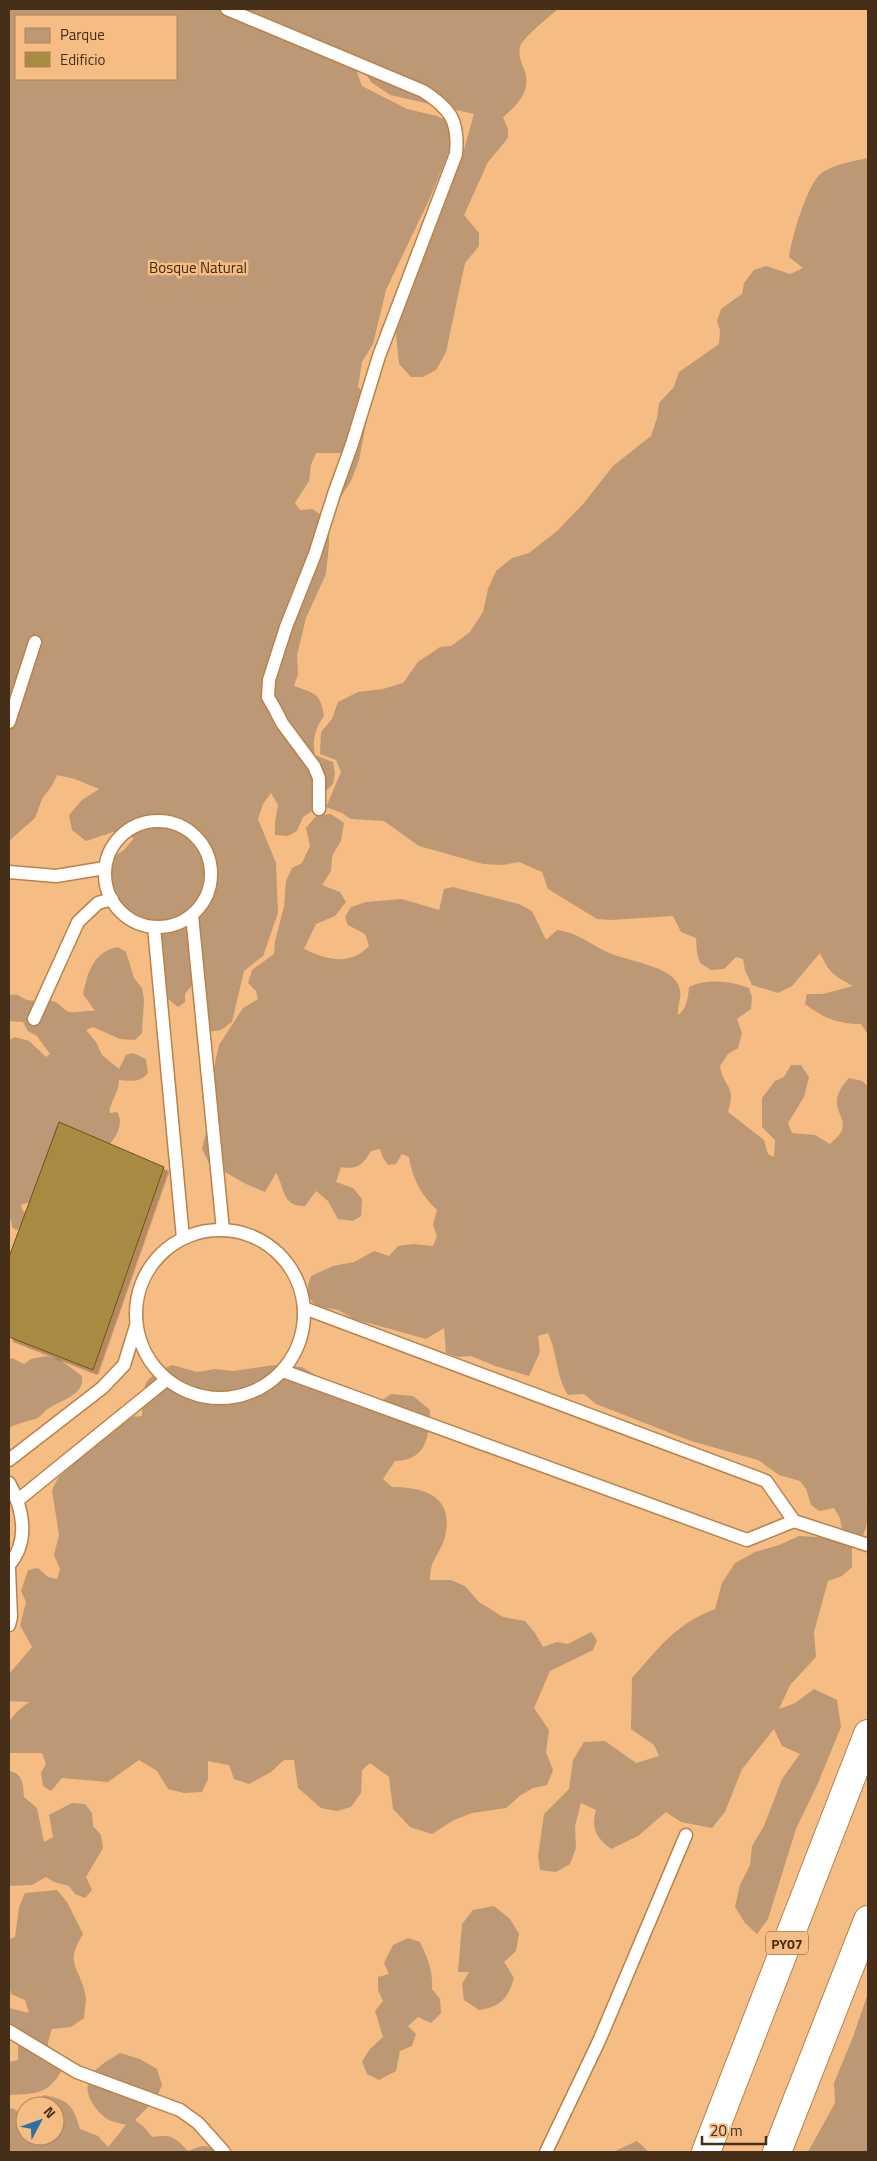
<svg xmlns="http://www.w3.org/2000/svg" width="877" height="2161" viewBox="0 0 877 2161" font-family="'Titillium Web',sans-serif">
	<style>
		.green { fill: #bd9874; fill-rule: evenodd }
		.building { fill: #a98a42; stroke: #69521a; filter: url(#shadow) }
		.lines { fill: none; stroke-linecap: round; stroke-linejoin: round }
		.lane-casing { stroke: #b8834b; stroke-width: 15 }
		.highway-casing { stroke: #b8834b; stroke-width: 30 }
		.lane { stroke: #fff; stroke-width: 12 }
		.highway { stroke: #fff; stroke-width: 28 }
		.labels { text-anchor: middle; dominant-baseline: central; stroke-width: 5; stroke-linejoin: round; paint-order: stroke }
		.shield { fill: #f5bc83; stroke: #7a5938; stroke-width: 1 }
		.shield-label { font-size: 14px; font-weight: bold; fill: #462f18 }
		.park-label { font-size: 15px; fill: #432b10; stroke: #f5bc83 }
	</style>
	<defs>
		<filter id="shadow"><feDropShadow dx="4.5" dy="4.5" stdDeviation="0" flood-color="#0004"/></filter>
	</defs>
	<rect width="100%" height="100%" fill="#f5bc83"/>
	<!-- green -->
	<g class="green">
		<path d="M9,9H558C550,16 523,37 520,47C518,57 522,63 525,72C531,91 517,106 503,117L508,129V138L488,162L464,215L479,233V246L465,263L446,352L436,370L423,377H411L399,364L395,322L461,160L474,114L390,95L371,82L365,72H357L362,86L407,109L437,116L455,125L456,135L429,200L386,290L373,344L362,362L358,387L365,395L370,405L365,429L359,460L351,481L335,506L346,453H316L311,465L309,481L295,503L300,510L313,509L326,519L329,530V545L326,574L306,618L297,655L298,674L294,686C314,693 321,693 324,716C315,729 312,739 315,755L333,762L335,773L333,784L324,793L317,808L303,817L297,831L288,836L275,835V822L278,805L271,793L263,804L258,819L276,863L278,913L263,956L244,971L232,1022L221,1030L208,1032L195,999L192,985L185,994V1002L178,1007L167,998C163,974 164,951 161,927C153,926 145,925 138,923C123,918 104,894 98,880L104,863L124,850L134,838L113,832L86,841L72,830L69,815L82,800L99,789L75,779L57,775L53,784L42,799L35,818L9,841ZM16,16H176V79H16Z"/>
		<path d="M868,158V1035L861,1024C838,1024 823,1018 805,1004L807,994H823L853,986C833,975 830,974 820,953L792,986L778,993L752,985L745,970L743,959L736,957L724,969L711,970L700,963L697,953L696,938L681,932L673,916L611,920L597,919L548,889L542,872L519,862L503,865L483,864L419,846L384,821L351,819L342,813L326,807L341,772L336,760L320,754L321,732L332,719L338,702L358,692L383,689L403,683L418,662L440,647L451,646L470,632L483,612L488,589L496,571L512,558L529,553L557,531L584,503L613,466L651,436L657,418L659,403L674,387L679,372L719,344L720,330L717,321L721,309L742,294L744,283L754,270L766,266L790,274L803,268L789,257C791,240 808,180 823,172C836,164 854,161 868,158Z"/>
		<path d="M331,814L344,823L341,841L332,856L331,871L322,885L340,892L346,902L335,916L316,924L304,949C327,960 350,966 369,946L365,934L348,925L345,917L351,907L366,902L402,899L439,910L444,889L453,887L519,904L532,911L546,940L557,930C577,932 591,945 609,953C626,960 666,966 676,981C685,994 677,1004 678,1015C687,1009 688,997 689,987C706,978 731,981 749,988L752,997L751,1009L737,1019L742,1033L738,1048L728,1054L720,1066C723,1088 737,1084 728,1112L764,1140L768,1154L774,1157L775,1140L762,1127V1098L775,1081L784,1077L791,1065H801L809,1077L804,1097L788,1123L792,1133L815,1135L830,1144C834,1140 839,1136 841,1132C850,1115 822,1107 849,1078L862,1081L868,1086V1491C864,1508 872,1515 863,1535L854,1538L842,1531L840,1518L834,1508L819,1511L811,1505L806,1489L800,1481L779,1475L758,1460L691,1441L596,1404L584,1394L568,1395C555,1373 558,1355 548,1333L538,1336L540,1352L529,1376L495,1366L471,1356L458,1357L446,1353L444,1328L426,1339L354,1319L338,1310L316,1306C307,1296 306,1289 311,1276L333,1266L354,1262L374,1251L389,1256L398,1246L413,1244L433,1246L437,1236L433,1225L437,1210C421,1195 412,1178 409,1157L402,1154L396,1164L388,1165L383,1158L380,1149L371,1151C363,1165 357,1170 341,1167L336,1182L353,1188L362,1199L361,1216L353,1221L338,1219L328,1201L316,1191L305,1206C282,1207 285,1188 276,1173L265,1192L246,1184L209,1163L202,1149L214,1098L213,1072L219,1045L243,1008L258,999L256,991L248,983L252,970L274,954L275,941L284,907L286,881L292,868L302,863L310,846L306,828L317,815Z"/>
		<path d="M118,947L126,952L134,978L142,988L144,999L142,1033L135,1040L120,1039L93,1027L86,1030L96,1042L102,1055L119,1069L126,1055L133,1053L146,1059L148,1073C140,1083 130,1081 119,1080C119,1093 108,1105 110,1113L117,1112C125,1125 115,1138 107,1148L36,1200L21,1205L23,1211L28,1214L25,1226L16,1230L12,1227L11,1220L9,1221V1040L15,1037L29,1041L46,1057L50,1054L37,1036L28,1031L23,1022L9,1021V995C22,994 17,996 27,1000C36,1002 46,998 55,1002C61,1004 64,1012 71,1012C79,1013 86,1010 95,1011L83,994C88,972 93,952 118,947Z"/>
		<path d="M46,1356L59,1359L82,1376C85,1396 61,1399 48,1409C43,1412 40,1418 35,1419C26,1422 18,1423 9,1428V1360L12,1358L24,1364L31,1359Z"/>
		<path d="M172,1365L197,1372L215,1369L233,1371L274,1365L302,1367L363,1404L380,1402L391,1394L413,1396L430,1410C429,1437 427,1460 395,1461L383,1479L392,1487C428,1487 456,1499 444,1540C438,1557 430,1560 430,1580H451L465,1586L479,1602L503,1617L525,1621L535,1633L543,1647L557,1642L568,1644L591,1632L597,1640L593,1650L550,1671L534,1708L549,1730L546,1752L553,1770L547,1785L533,1788L521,1795L506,1808L472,1813L454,1820L432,1834L410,1827L393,1809L389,1777L370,1763L362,1770L361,1793L351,1807L337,1811L321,1808L298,1788L294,1760H284L271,1772L249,1784L234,1779L229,1765L208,1761V1779L202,1792L184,1793L168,1789L157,1771L139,1760L108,1782L62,1778L51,1791L43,1786L41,1773L46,1764L42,1753H9C9,1722 3,1722 29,1702L9,1701V1674L32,1647L20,1625L26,1602L21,1591L28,1570L38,1568L48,1577L57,1579L60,1569L54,1555L59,1535L52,1490L58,1478L86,1452C90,1420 115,1418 142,1416C143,1384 142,1378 172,1365Z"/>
		<path d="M839,1533L852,1547V1567L842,1576L828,1581L814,1632L816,1657L790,1685L779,1709L795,1703L814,1689L837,1700L841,1727L818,1783L796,1829L768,1919L757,1934L745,1923L735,1907L740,1885L750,1865L752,1846L764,1826L782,1779L800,1754L782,1746L774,1729L742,1769L725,1812L712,1828L681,1822L666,1812L638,1836L611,1849C596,1837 591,1829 596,1810L581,1803L575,1826L576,1848L570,1864L556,1872L540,1870L538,1856L544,1814L569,1789L573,1760L584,1742L605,1741L636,1763L659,1756L654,1745L631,1729L632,1678C661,1646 674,1625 715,1609L722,1583L735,1563L755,1552L779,1545L799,1536L816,1537Z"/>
		<path d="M9,1771C23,1773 23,1785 24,1797L37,1808L44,1842L53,1837L49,1815L72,1803L85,1804L92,1813L93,1826L101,1835L103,1848L86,1877L92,1890L85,1898L75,1894L69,1886L54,1882L46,1877L32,1885L9,1886Z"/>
		<path d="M57,1890L67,1902L83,1934C63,1966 81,1967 86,1998C86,2004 84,2012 84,2018L71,2027L52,2029C44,2050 48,2054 62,2070C47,2096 36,2093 9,2095V2062L18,2060V2044L9,2033V2008L29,2013L25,2000L11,1994L9,1982V1939L15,1937L19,1907L25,1893Z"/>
		<path d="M494,1906L510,1919L519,1934L516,1951L504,1962L514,1978C508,1999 500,2007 479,2010L464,2000L462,1984L469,1972H458L462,1924L473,1910Z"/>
		<path d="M408,1938L420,1942C428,1959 433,1970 432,1989L440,1999L441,2013L431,2023L418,2017L408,2026L416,2034L412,2046L400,2051L396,2071L379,2080L367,2074L362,2061L370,2049L383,2037L375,2011L383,2001L378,1990V1977L389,1974L384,1963L393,1945Z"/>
		<polygon points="868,1993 868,2152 808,2152 835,2103 834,2083 853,2037"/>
		<path d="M120,2053L140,2059L157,2069L162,2085L156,2099L135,2120L144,2127L152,2137C172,2134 175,2137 188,2151C202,2145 206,2144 220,2152H9V2109L13,2108L22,2115L25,2112V2136H55V2106H30L44,2095C69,2100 73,2105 80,2129L98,2136L108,2147L126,2125C120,2123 112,2122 107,2119C95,2110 82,2093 90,2078C96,2066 109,2060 120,2053Z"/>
		<polygon points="637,2141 649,2152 616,2152 617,2150"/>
	</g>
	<!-- building -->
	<polygon class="building" points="59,1122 164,1167 93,1370 9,1337 9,1257"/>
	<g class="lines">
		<defs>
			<g id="lane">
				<path d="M227,9L423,91C451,109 459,121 456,154L379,356L352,444L334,494L315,554L286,627L269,680L268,697L276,711L282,723L314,766L319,778V809"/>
				<polyline points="9,722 35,642"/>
				<circle cx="158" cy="874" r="53"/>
				<polyline points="9,872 56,876 105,868"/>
				<polyline points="192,915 223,1230"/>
				<polyline points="154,927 183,1238"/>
				<polyline points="34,1019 78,922 98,903 112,899"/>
				<circle cx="220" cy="1314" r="84"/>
				<polyline points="304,1308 766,1481 794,1521 868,1545"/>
				<polyline points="283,1371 747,1540 794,1521"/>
				<polyline points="9,1460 102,1388 124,1365 136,1326"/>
				<path d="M9,1483C23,1508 30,1541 9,1565"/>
				<polyline points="18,1500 166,1380"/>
				<polyline points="9,1569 11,1617 9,1625"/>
				<polyline points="9,2031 77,2072 180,2110 198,2123 224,2152"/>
				<polyline points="546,2152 599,2041 686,1835"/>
			</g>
			<g id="highway">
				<polyline points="706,2152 868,1734"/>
				<polyline points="777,2152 868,1920"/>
			</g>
		</defs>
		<!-- lane casing -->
		<use href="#lane" class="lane-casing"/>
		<!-- highway casing -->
		<use href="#highway" class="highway-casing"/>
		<!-- lane -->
		<use href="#lane" class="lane"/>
		<!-- highway -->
		<use href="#highway" class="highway"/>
	</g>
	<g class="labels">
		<!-- shield labels -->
		<rect class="shield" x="766" y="1931.5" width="42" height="23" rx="4"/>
		<g class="shield-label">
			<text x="787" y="1943">PY07</text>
		</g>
		<!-- park labels -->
		<g class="park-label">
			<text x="198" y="267">Bosque Natural</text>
		</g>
	</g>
	<!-- border -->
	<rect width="877" height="2161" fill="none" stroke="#462f18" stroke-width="20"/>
	<!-- legend -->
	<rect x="15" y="15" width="162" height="65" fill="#f5bc83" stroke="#af8458"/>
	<rect x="25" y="28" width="25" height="15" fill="#bd9874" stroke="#af8458"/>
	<text x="60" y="40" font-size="15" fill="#462f18">Parque</text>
	<rect x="25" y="52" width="25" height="15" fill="#a98a42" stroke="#af8458"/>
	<text x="60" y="65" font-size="15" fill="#462f18">Edificio</text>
	<!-- north arrow -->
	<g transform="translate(40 2121) rotate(49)"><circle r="24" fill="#f5bc83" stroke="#af8458"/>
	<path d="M0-4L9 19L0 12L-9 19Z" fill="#2c70a5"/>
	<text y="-8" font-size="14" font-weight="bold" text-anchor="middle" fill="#462f18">N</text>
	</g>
	<!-- scale -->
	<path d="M702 2136v8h64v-8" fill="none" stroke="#462f18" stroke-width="2.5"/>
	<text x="710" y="2136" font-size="15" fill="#462f18" stroke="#f5bc83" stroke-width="4" paint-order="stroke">20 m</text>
</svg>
